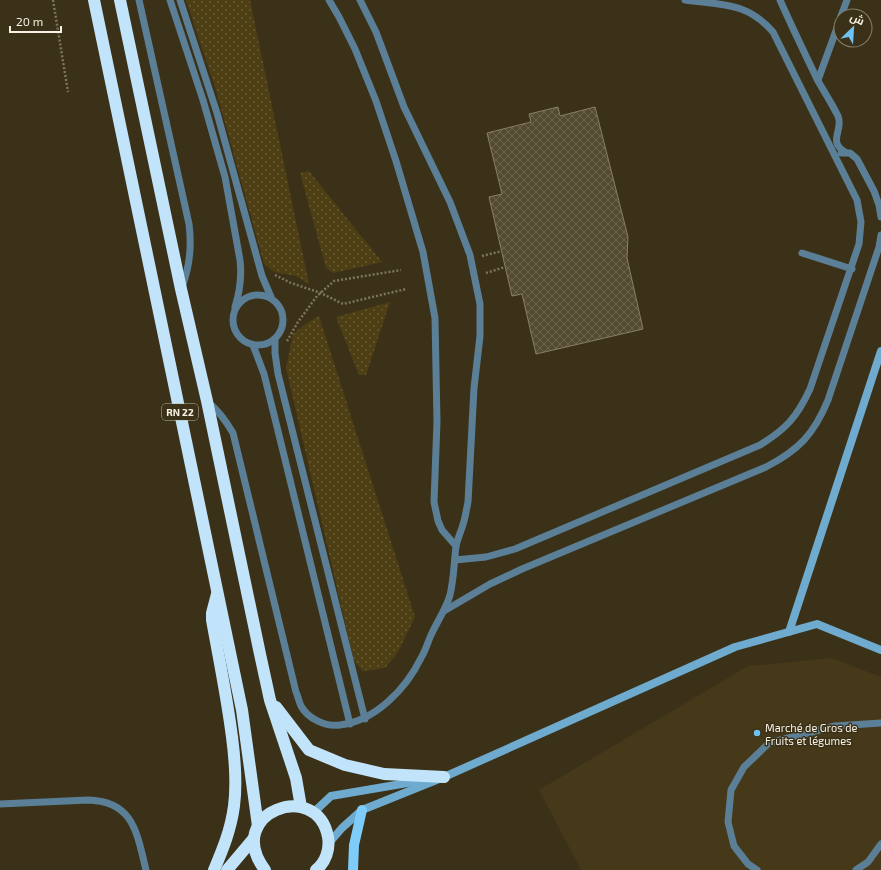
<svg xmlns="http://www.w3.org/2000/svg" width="881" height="870" viewBox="0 0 881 870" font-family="'Exo 2',Cairo,sans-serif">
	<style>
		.built { fill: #463919 }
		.grass { fill: url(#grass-dots) }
		.building { fill: url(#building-cross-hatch); stroke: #897f64 }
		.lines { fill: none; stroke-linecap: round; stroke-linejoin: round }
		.path { stroke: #7d755f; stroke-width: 2.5; stroke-dasharray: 2 2; stroke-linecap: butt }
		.lane { stroke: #5b7f96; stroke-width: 7 }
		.secondary { stroke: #6fabce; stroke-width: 8 }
		.primary { stroke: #7eccfa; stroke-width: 10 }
		.highway { stroke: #c1e4fa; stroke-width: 12 }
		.poi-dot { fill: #6ec2f3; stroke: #3a3118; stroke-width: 1.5 }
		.labels { text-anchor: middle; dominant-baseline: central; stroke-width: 3; stroke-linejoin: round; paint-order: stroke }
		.shield { fill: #3a3118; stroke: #bfb8a7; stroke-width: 1 }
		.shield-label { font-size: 10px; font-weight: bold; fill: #f8f2e4 }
		.poi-label { font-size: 11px; fill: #f8f2e4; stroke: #3a3118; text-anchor: start }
	</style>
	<defs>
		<pattern id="grass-dots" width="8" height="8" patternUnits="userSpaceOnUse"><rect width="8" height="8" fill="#4e3e13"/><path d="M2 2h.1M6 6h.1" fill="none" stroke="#685a35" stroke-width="1.8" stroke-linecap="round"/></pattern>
		<pattern id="building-cross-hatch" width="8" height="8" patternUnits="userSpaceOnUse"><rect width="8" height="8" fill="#534a31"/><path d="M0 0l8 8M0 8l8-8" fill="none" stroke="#6c654f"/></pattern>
	</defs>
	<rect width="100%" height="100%" fill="#3a3118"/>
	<!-- built -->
	<polygon class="built" points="832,658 881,677 881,870 581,870 539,790 748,666"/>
	<!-- grass -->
	<g class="grass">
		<polygon points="186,0 250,0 309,284 296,276 274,272 264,264 216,90"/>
		<polygon points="309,171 382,262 333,273 326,268 300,173"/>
		<polygon points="390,302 366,375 359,375 336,317"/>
		<polygon points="319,316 415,617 398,652 385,668 363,671 354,661 286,368 293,334 307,323"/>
	</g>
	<!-- building -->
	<polygon class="building" points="558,107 560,116 595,107 628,237 627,258 643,329 536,354 522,294 512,296 489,197 502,194 487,133 531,122 529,114"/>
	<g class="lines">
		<!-- path -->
		<g class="path">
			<polyline points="53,0 68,92"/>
			<polyline points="482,256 502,251"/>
			<polyline points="486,273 505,267"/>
			<polyline points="275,275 291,283 321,293 343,304 406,289"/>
			<polyline points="287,341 298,322 317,296 334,281 401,270"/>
		</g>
		<!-- lane -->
		<g class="lane">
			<path d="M139,0L189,224C192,247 190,266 182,287"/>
			<path d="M170,0L203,100L225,177L240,260C242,277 240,291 235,307"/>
			<polyline points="180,0 217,113 262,276 271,297"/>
			<polyline points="329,0 339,17 355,49 376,101 396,161 423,252 435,318 437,422 434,502 438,521 442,530 456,546"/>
			<path d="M780,0C792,27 805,54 818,81C825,93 832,104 838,116C844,130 827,141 845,152"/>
			<polyline points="841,16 847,0"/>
			<polyline points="818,80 841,17"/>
			<polyline points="841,153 850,153 857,159 874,191 879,205 881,217"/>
			<polyline points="802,253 852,269"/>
			<circle cx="258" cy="320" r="25"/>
			<polyline points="275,339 275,353 278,374 365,719"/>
			<polyline points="253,345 264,374 350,724"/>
			<path d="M208,402C219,411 226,421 233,433L296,692C298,696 299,702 301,706C308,719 326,727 340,725C375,721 406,689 421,658C426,650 428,641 432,633C438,620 446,609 450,595C454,578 454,563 456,546C458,537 463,527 465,517C466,512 467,507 468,502L474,388L480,336V304L470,255L450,202L404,107L376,32L360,0"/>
			<path d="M455,560L486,557L515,549L760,445C786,429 797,417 810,389L859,244L861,222L857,200L773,32C747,2 722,5 685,0"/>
			<path d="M444,611L490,584L522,569L766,467C799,450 814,434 828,400L879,247L881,235"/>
			<path d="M0,804L88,800C134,801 137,834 146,870"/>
			<polyline points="757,870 748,864 734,846 728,822 731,790 744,767 769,743 835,726 881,723"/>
			<polyline points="856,870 868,862 881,844"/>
		</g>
		<!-- secondary -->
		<g class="secondary">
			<polyline points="789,632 881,351"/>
			<polyline points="313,813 331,796 425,780"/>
			<polyline points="329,843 342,828 362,810 444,777 735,647 817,624 881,650"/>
		</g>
		<!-- primary -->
		<polyline class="primary" points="353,870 354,845 362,810"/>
		<!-- highway -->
		<g class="highway">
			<polyline points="94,0 242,710 258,826"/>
			<polyline points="120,0 181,289 207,401 260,654 270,700 296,778 301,807"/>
			<polyline points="276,707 309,750 345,765 384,774 444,777"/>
			<path d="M214,870C223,849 231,829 234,806C237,783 235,760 232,737C227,697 219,659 212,620V613L217,594"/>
			<polyline points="227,870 254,838"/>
			<path d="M265,870C222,813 317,778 328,837C330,849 326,862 316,870"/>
		</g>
	</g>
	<!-- markers -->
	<circle class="poi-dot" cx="757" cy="733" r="4"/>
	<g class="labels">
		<!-- shield labels -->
		<rect class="shield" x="162" y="404" width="36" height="16" rx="3"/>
		<g class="shield-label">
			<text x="180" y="412">RN 22</text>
		</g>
		<!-- poi labels -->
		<g class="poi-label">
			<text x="765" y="727">Marché de Gros de<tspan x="765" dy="13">Fruits et légumes</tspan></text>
		</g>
	</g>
	<!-- north arrow -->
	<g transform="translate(853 28) rotate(25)"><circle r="19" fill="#3a3118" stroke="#867e6a"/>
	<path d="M0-3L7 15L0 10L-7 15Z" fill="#6ec2f3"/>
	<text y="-6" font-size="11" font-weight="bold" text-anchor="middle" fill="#f8f2e4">ش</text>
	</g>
	<!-- scale -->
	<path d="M10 26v6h51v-6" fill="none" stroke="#f8f2e4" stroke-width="2"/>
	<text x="16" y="26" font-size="12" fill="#f8f2e4" stroke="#3a3118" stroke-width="3" paint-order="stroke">20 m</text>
</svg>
